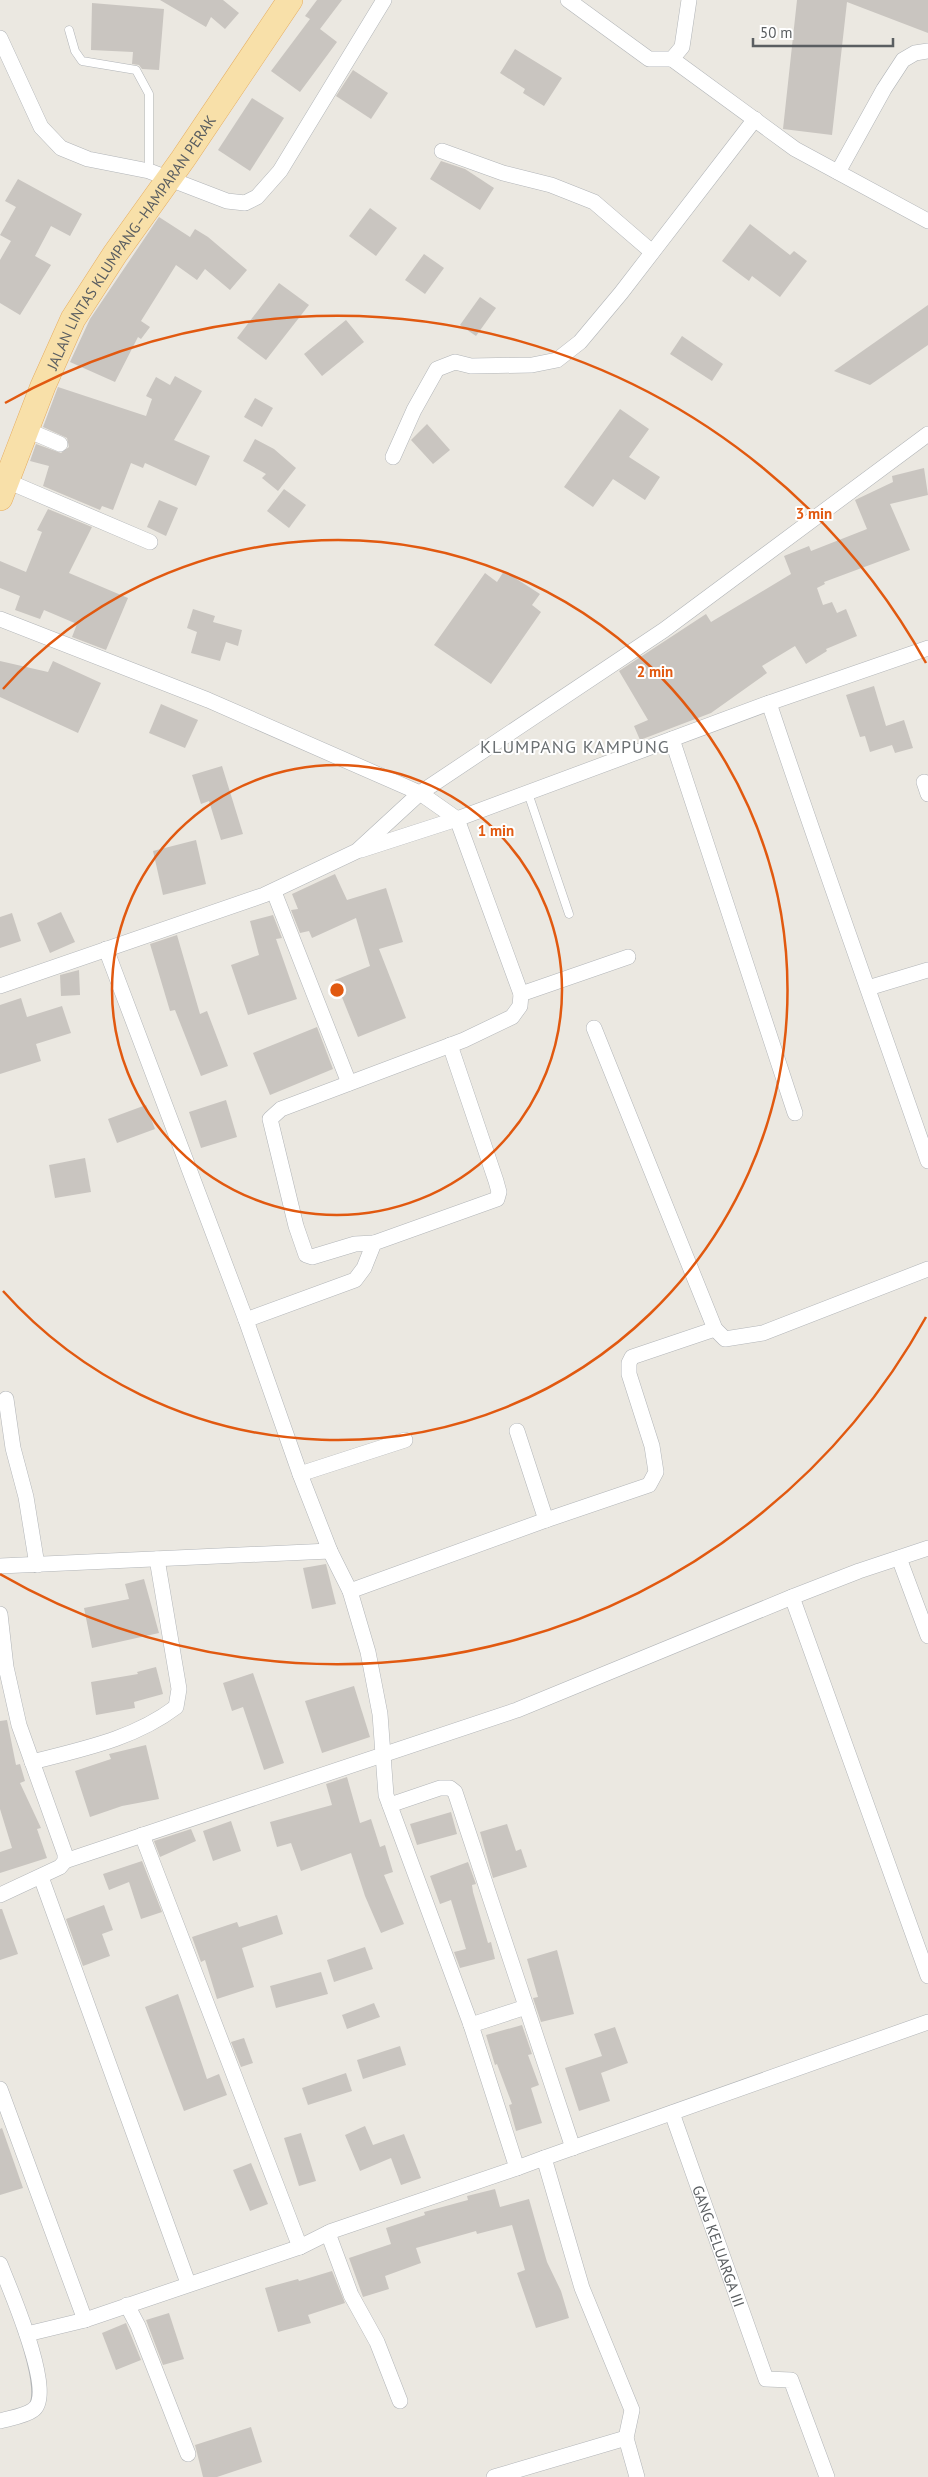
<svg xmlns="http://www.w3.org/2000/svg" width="928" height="2477" viewBox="0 0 928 2477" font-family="'PT Sans',sans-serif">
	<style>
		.building { fill: #c9c5c0 }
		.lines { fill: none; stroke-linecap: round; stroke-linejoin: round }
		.service-casing { stroke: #b2b5b8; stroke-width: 9 }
		.minor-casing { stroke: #b2b5b8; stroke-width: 16 }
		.primary-casing { stroke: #e6ad60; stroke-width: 26 }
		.service { stroke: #fff; stroke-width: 8 }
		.minor { stroke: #fff; stroke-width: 15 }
		.primary { stroke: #f8e0a9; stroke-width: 25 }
		.ring { fill: none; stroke: #e15910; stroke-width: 2.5 }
		.labels { text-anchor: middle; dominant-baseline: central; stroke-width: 4; stroke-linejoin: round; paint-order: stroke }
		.street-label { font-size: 15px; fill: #5a5e61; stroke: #fff }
		.quarter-label { font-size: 18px; letter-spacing: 1px; fill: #6b7073; stroke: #fff }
		.centre { fill: #e15910; stroke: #fff; stroke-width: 2.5 }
		.ring-label { font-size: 15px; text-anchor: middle; font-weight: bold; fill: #e15910; stroke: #fff; stroke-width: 4; stroke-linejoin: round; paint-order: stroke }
	</style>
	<rect width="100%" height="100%" fill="#ebe8e1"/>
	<!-- building -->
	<g class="building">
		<polygon points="160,0 223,0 239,13 225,29 211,17 206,27"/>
		<polygon points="317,0 342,0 320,29 337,42 300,92 271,71 310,19 305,16"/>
		<polygon points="797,0 928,0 928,33 847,2 832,135 783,129"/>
		<polygon points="92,3 164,9 159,70 142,69 139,65 132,64 133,52 91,50"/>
		<polygon points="515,49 562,78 544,106 523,93 525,89 500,73"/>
		<polygon points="353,70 388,93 371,119 336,96"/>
		<polygon points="252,98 284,118 250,171 218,150"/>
		<polygon points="441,161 465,169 494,188 480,210 430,179"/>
		<polygon points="18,179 82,214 70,236 51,226 35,256 51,265 20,315 0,303 0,260 11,241 0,235 16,207 5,201"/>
		<polygon points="370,208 397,228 376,256 349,236"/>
		<polygon points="159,217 190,237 195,229 208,237 247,270 230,290 205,269 197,280 176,265 141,321 150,327 141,339 138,337 115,382 70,362 90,319"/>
		<polygon points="750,224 790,255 794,251 807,261 780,297 752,276 749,281 722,261"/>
		<polygon points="424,254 444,268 425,294 405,280"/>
		<polygon points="279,283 309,305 266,360 237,338"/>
		<polygon points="480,297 496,308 476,336 460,325"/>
		<polygon points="928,305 928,345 870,385 834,371"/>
		<polygon points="346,320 364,342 322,376 304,354"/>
		<polygon points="682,336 723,364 712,381 670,354"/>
		<polygon points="175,376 202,391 174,440 210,456 196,486 145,463 143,468 131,463 113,510 102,506 100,510 43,486 49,466 30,461 36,444 61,453 69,447 67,438 43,427 58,387 146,416 152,399 146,396 156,377 170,385"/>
		<polygon points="255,398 273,408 262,427 244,417"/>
		<polygon points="620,409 649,429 629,457 660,477 645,500 613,479 593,507 564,487"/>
		<polygon points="427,424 450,450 433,464 411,440"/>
		<polygon points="255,439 274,449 296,468 278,491 262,478 266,474 243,461"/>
		<polygon points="924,468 928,495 890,504 910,550 824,582 825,584 817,588 823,605 832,602 837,613 846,609 857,636 826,649 827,651 806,664 795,646 762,666 767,673 711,713 640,740 634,726 648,720 619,671 706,614 711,622 791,574 784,556 809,546 811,551 867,529 855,500 893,482 892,476"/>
		<polygon points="284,489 306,505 289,528 267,511"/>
		<polygon points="159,500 178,508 166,536 147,527"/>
		<polygon points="48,509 92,527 69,573 128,598 106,650 72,637 77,624 44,610 40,619 15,610 20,596 0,588 0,561 26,572 42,532 37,530"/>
		<polygon points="504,571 540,594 532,605 541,612 491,684 434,645 485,573 497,582"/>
		<polygon points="193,609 215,616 213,622 242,630 238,646 226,642 220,661 191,653 197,632 187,628"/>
		<polygon points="0,661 48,672 53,661 101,683 78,733 0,697"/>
		<polygon points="874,686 886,726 904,720 913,748 895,753 892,745 870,752 865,736 860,737 846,695"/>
		<polygon points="161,704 198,720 185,748 149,733"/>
		<polygon points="222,766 243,834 221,840 209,801 201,804 192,775"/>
		<polygon points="196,840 206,884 163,895 153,851"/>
		<polygon points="335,874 347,900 386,888 403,942 379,949 406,1018 358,1037 335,980 370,966 356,918 312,938 309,931 300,933 291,910 298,909 292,894"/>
		<polygon points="61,912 75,942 50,953 37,923"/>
		<polygon points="12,913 21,941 0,948 0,917"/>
		<polygon points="273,915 282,938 276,939 297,999 248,1015 231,965 259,955 250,921"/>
		<polygon points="177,935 200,1014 207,1011 228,1066 201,1076 175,1010 170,1011 150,944"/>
		<polygon points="79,970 80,995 61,996 60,975"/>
		<polygon points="21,998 27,1017 62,1006 71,1033 36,1044 41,1061 0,1074 0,1005"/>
		<polygon points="317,1027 333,1069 270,1095 253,1053"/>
		<polygon points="226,1100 237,1137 201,1148 189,1112"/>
		<polygon points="146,1105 155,1129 117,1143 108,1119"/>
		<polygon points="85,1158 91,1192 55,1198 49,1165"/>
		<polygon points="326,1564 336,1604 312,1609 303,1568"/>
		<polygon points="144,1579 159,1633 92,1648 84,1608 129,1599 125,1584"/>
		<polygon points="156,1667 163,1694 134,1702 135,1708 96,1715 91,1682 138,1674 137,1672"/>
		<polygon points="253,1673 284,1763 264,1770 243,1707 232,1711 223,1683"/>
		<polygon points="354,1686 370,1737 322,1753 305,1701"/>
		<polygon points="7,1720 16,1765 20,1764 25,1781 20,1783 41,1828 37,1829 47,1858 0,1873 0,1852 12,1848 0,1809 0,1721"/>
		<polygon points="146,1745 159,1799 122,1806 90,1817 75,1771 111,1759 109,1754"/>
		<polygon points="347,1777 360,1823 371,1819 380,1847 385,1845 393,1872 384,1875 404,1924 381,1933 365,1896 351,1853 301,1871 291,1843 277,1847 270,1822 332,1805 326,1784"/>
		<polygon points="451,1812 457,1834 417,1845 410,1824"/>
		<polygon points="231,1821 241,1851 213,1861 203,1831"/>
		<polygon points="507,1824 516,1851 521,1849 527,1867 493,1878 480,1832"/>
		<polygon points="191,1829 196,1841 160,1857 154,1841"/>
		<polygon points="142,1861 162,1912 141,1919 129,1882 109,1890 103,1874"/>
		<polygon points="468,1862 476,1884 472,1885 473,1892 488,1943 491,1942 495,1959 460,1968 454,1952 466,1949 451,1900 440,1904 430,1876"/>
		<polygon points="104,1905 113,1930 102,1934 110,1956 83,1966 66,1919"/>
		<polygon points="0,1909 2,1909 18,1954 0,1960"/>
		<polygon points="277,1915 283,1934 242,1948 254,1987 217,1999 205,1960 201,1962 192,1937 237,1922 239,1927"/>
		<polygon points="365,1947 373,1969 334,1982 327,1960"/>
		<polygon points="557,1950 574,2014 541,2022 533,1998 538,1997 527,1959"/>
		<polygon points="321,1972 328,1994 276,2008 270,1986"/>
		<polygon points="178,1994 207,2079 219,2074 227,2095 184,2111 145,2007"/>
		<polygon points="374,2003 380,2017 347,2029 342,2015"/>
		<polygon points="522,2025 532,2054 528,2055 539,2085 531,2088 542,2123 516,2131 509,2105 512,2104 497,2064 495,2065 486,2035"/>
		<polygon points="615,2027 628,2063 601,2073 610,2101 579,2111 565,2068 602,2056 594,2034"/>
		<polygon points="244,2038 253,2063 241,2067 231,2042"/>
		<polygon points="400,2046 406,2065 363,2079 357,2060"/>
		<polygon points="346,2073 352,2091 308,2105 302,2088"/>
		<polygon points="365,2126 373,2145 404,2134 421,2178 401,2185 391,2158 360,2171 345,2135"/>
		<polygon points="2,2128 23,2188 0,2195 0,2129"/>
		<polygon points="301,2133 316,2181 299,2186 284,2138"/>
		<polygon points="251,2163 268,2204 250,2211 233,2170"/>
		<polygon points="495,2189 500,2207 529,2199 547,2262 561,2291 569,2318 536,2328 517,2273 525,2270 512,2225 477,2234 476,2231 416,2248 421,2263 385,2276 389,2289 363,2297 349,2258 391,2244 386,2228 425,2215 424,2212 468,2200 467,2196"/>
		<polygon points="332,2271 345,2303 308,2315 311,2323 278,2332 265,2288 298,2279 299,2281"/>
		<polygon points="169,2313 184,2359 163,2365 146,2320"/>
		<polygon points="126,2323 141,2360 116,2370 102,2333"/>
		<polygon points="251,2427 262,2462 217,2477 203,2477 195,2445"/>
	</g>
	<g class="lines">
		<defs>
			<g id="service">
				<polyline points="69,30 75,51 82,61 136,70 149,94 149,171"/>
				<polyline points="528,793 569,914"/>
			</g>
			<g id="minor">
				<polyline points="568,0 649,59 672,59 682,47 689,0"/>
				<polyline points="0,38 41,127 61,148 88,159 149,171 227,201 245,203 257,197 280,171 384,0"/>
				<polyline points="672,59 795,149 928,221"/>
				<polyline points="442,151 503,173 551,185 594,202 652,252"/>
				<polyline points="838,172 884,89 903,60 915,53 928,51"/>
				<polyline points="27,430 60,444"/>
				<polyline points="393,457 414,410 437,369 455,362 471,366 532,365 557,360 580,342 621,293 755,119"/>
				<polyline points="7,481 150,542"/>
				<polyline points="0,619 208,700 420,793 457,819 521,994 520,1006 512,1017 464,1040 281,1109 270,1119 296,1226 306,1255 312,1257 355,1244 374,1243"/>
				<path d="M769,703C820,856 875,1008 928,1161"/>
				<polyline points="672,739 795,1113"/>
				<polyline points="924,782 928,794"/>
				<polyline points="361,850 457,819 769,703 928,648"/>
				<polyline points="274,892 349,1083"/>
				<polyline points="0,986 264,895 357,851 420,793 664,630 928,434"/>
				<polyline points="868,988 928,970"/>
				<polyline points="521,994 628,957"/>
				<polyline points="594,1028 715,1329 725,1339 763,1333 928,1269"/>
				<polyline points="246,1320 355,1280 364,1268 374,1243 497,1199 499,1192 496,1181 450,1045"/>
				<polyline points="6,1399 13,1448 26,1497 37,1565"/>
				<polyline points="517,1431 546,1520"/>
				<polyline points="300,1474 405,1440"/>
				<polyline points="899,1558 928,1636"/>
				<polyline points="0,1566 330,1551"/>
				<polyline points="350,1591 546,1520 649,1485 656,1472 652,1446 629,1374 629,1363 632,1357 715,1329"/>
				<polyline points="792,1597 928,1976"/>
				<polyline points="0,1614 6,1667 19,1725 65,1854 65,1861 60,1867 0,1895"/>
				<path d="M32,1762C82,1749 134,1739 176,1707L179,1689L157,1559"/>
				<polyline points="390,1805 440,1788 450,1788 455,1792 573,2148"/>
				<polyline points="142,1835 300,2247"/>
				<polyline points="65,1861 517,1710 792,1597 859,1571 928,1548"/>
				<polyline points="41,1877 188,2283"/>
				<polyline points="471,2025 526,2007"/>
				<polyline points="0,2089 85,2320"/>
				<path id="s1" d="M672,2113L766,2379L791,2380L827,2477"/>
				<polyline points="517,2168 544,2158"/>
				<polyline points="328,2233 351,2295 377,2342 400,2401"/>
				<path d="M0,2264C9,2287 56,2394 33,2410C25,2416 10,2418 0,2421"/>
				<polyline points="127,2305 138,2326 188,2454"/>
				<polyline points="27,2334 85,2320 300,2247 332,2231 517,2168 471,2025 386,1795 380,1714 368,1652 350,1591 330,1551 300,1474 246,1320 106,949"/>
				<polyline points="494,2477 626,2438"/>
				<polyline points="637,2477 626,2438 632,2410 582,2288 544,2158 928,2022"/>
			</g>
			<g id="primary">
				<path id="s2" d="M0,498L43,386L73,319L115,254L183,159L290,0"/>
			</g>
		</defs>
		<!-- service casing -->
		<use href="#service" class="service-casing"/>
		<!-- minor casing -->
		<use href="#minor" class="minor-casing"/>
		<!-- primary casing -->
		<use href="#primary" class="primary-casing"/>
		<!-- service -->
		<use href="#service" class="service"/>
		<!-- minor -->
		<use href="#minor" class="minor"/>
		<!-- primary -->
		<use href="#primary" class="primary"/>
	</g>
	<!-- distance rings -->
	<g class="ring">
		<circle cx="337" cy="990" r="225"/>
		<path d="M3 689A450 450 0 1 1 3 1291"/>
		<path d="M926 1317A674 674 0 0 1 0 1574M5 403A674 674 0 0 1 926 663"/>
	</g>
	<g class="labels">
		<!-- street labels -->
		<g class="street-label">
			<text stroke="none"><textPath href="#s2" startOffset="289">JALAN LINTAS KLUMPANG–HAMPARAN PERAK</textPath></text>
			<text stroke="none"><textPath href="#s1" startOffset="141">GANG KELUARGA III</textPath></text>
		</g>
		<!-- quarter labels -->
		<g class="quarter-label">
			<text x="575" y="746">KLUMPANG KAMPUNG</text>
		</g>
	</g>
	<circle cx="337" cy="990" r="8" class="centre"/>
	<g class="ring-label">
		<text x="814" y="519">3 min</text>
		<text x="655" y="677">2 min</text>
		<text x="496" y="836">1 min</text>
	</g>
	<!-- scale -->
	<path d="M753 38v8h140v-8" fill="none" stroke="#5a5e61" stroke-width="2.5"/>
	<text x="760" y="38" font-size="15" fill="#5a5e61" stroke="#ffffff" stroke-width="4" paint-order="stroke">50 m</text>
</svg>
